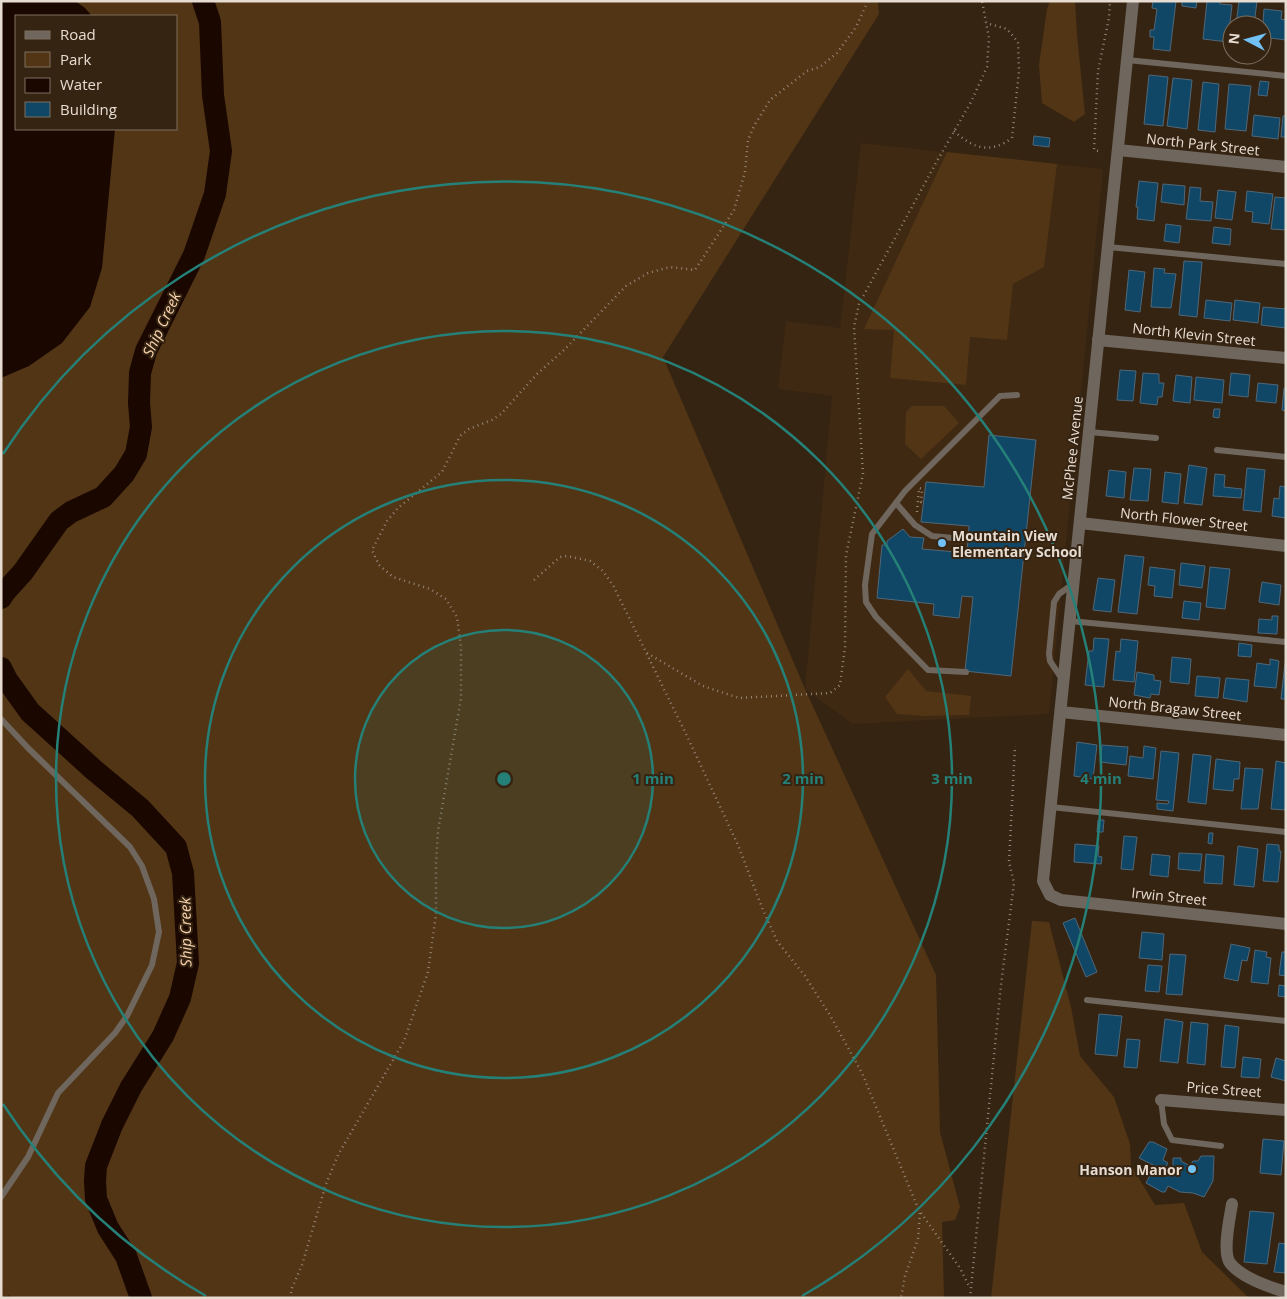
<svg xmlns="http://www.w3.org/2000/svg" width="1287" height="1299" viewBox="0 0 1287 1299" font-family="'Open Sans',sans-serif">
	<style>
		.built { fill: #3f2912 }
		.green { fill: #523515; fill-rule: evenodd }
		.water { fill: #190700 }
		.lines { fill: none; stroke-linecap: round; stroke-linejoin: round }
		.river { stroke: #190700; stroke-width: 22 }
		.building { fill: #114766; stroke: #4f6778 }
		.path { stroke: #938577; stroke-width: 2.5; stroke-dasharray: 1 4; stroke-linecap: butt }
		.service { stroke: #6f665d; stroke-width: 6 }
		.minor { stroke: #6f665d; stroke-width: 12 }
		.ring { fill: none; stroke: #258078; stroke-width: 2.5 }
		.poi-dot { fill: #72c1f5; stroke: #352412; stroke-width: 2 }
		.labels { text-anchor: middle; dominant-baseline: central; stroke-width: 4; stroke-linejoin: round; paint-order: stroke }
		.street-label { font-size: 14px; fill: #e7dcd1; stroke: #352412 }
		.poi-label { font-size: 14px; font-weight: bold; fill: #e7dcd1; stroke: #352412; text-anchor: start }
		.water-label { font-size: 15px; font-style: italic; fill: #fad4b0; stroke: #352412 }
		.centre { fill: #258078; stroke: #352412; stroke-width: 2.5 }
		.ring-label { font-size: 15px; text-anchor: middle; font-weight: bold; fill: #258078; stroke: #352412; stroke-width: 4; stroke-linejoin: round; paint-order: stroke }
	</style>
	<rect width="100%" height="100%" fill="#352412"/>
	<!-- built -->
	<polygon class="built" points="861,143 1103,169 1049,714 853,724 805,689 832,396 778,389 786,321 840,328"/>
	<!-- green -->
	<g class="green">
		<path d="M1,1H878L879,14L663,357L805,689L936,975L940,1132L960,1207L955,1220L942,1222L944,1298H10V1295L1,1298ZM16,16H176V129H16Z"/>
		<polygon points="1050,1 1075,1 1077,35 1085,114 1074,122 1042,103 1039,65 1047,9"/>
		<polygon points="947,152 1057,164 1044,267 1013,284 1007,340 970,337 966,385 890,378 894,330 864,329"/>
		<polygon points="912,406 944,406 959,423 921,459 905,444 906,412"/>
		<polygon points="908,669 926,691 971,696 969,715 923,716 897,714 885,697"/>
		<polygon points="1032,921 1049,922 1071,1007 1080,1056 1114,1097 1130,1144 1131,1165 1155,1205 1184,1203 1202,1252 1249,1298 991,1298"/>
	</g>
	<!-- water -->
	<polygon class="water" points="1,1 75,1 85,8 92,16 16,16 16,129 115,129 102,268 90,307 62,343 29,366 1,378"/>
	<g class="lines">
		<!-- river -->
		<g class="river">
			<polyline points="1,598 5,592 23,572 59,521 71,512 103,497 124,474 136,454 141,427 139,403 140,373 146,351 194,255 215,194 221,151 213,95 210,22 203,1"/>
			<polyline points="1,668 7,680 30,712 94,770 140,808 176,847 183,873 188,963 180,998 163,1036 131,1087 112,1125 96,1166 95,1181 96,1199 108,1228 126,1256 141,1298"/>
		</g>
	</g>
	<!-- building -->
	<g class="building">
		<polygon points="1153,1 1176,1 1170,51 1153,49 1154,37 1150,37 1150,30 1154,30 1157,9 1152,8"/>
		<polygon points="1182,1 1197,1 1196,8 1182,6"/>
		<polygon points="1207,1 1220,1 1220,4 1232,5 1228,42 1203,39"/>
		<polygon points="1239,1 1257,1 1254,25 1236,25"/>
		<polygon points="1264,9 1282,11 1281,19 1286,20 1286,40 1262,37"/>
		<polygon points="1149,75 1168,77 1163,126 1144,124"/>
		<polygon points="1173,78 1192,80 1187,129 1167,126"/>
		<polygon points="1260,81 1269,82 1267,96 1258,95"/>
		<polygon points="1203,82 1219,84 1215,132 1198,130"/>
		<polygon points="1229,84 1251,86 1246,131 1225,129"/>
		<polygon points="1254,115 1280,118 1278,139 1252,136"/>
		<polygon points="1283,116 1286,116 1286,137 1281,137"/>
		<polygon points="1034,136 1050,138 1049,147 1033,145"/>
		<polygon points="1139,181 1158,183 1154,221 1137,219 1138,207 1136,207"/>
		<polygon points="1163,184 1185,186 1184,205 1161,202"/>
		<polygon points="1190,187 1201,188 1200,201 1213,202 1211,221 1186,219"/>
		<polygon points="1218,190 1236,192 1232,220 1215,218"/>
		<polygon points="1247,191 1273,194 1269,224 1252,222 1253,212 1245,211"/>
		<polygon points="1275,197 1286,198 1286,230 1271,229"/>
		<polygon points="1166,224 1181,226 1179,243 1164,241"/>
		<polygon points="1214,227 1231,229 1230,245 1212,243"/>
		<polygon points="1184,261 1202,262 1197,317 1179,315"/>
		<polygon points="1154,268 1165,269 1164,273 1176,274 1171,308 1151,307"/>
		<polygon points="1129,270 1145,272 1140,312 1125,310"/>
		<polygon points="1206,300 1232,303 1230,321 1204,318"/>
		<polygon points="1235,300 1260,303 1258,323 1233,320"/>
		<polygon points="1263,307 1286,309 1286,328 1261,325"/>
		<polygon points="1120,370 1136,371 1133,401 1117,400"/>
		<polygon points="1143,373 1159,374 1159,383 1164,383 1162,397 1158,397 1157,405 1140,403"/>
		<polygon points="1231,373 1250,375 1248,397 1229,395"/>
		<polygon points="1176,375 1192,377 1190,403 1173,401"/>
		<polygon points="1196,377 1224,380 1222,403 1194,400"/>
		<polygon points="1258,383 1278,385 1276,403 1256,401"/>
		<polygon points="1284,388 1286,388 1286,411 1282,410"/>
		<polygon points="1214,409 1220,409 1219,418 1213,417"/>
		<polygon points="989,435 1036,440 1011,676 965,671 973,597 962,596 959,618 933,615 934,604 877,598 882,545 887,545 887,541 903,529 910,537 924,538 922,549 967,553 969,526 921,522 926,482 984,487"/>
		<polygon points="1189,465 1207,468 1202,505 1184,503"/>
		<polygon points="1134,468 1151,469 1148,501 1130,500"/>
		<polygon points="1247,468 1265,470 1261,512 1243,510"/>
		<polygon points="1109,470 1126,472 1124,498 1106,496"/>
		<polygon points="1165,472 1181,474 1178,504 1162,502"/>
		<polygon points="1215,474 1225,475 1224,487 1242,489 1241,498 1213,496"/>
		<polygon points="1280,486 1286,487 1286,518 1272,516 1274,498 1279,499"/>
		<polygon points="1125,555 1144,557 1137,614 1118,612"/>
		<polygon points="1181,563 1205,566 1202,588 1179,585"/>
		<polygon points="1150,567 1175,570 1172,598 1154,596 1155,586 1148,585"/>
		<polygon points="1210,567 1230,569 1225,609 1206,607"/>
		<polygon points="1098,578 1115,580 1111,612 1093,610"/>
		<polygon points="1262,582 1281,585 1279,605 1259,602"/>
		<polygon points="1184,601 1201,603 1199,620 1182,618"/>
		<polygon points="1272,616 1278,616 1277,634 1258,633 1259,619 1272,620"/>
		<polygon points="1094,638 1109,639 1104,687 1085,685 1089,651 1093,651"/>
		<polygon points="1121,639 1138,641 1134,682 1113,680 1116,651 1120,652"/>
		<polygon points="1239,643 1252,645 1251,657 1238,656"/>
		<polygon points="1172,657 1191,659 1189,684 1170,682"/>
		<polygon points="1270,659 1279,661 1276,688 1254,686 1257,663 1270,665"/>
		<polygon points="1285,663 1286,663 1286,699 1281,699"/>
		<polygon points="1137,672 1154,675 1154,680 1161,681 1159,695 1151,694 1150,698 1134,695"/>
		<polygon points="1197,676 1220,678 1218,698 1195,696"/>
		<polygon points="1226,678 1249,680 1247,702 1223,698"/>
		<polygon points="1077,742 1097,745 1093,779 1074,776"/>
		<polygon points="1102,745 1128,747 1126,765 1100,762"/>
		<polygon points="1144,746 1156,748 1153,779 1128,776 1130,756 1143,758"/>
		<polygon points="1161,751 1179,753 1173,811 1157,809 1157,803 1168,804 1169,801 1156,800"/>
		<polygon points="1193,754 1211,756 1206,804 1188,802"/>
		<polygon points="1216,759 1240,762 1239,779 1234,779 1233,791 1213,789"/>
		<polygon points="1276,761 1286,763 1286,810 1271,809"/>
		<polygon points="1245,768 1263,769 1258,809 1241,809"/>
		<polygon points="1098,820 1104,820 1103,832 1097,832"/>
		<polygon points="1209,833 1213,833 1212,844 1208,843"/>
		<polygon points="1124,836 1137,837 1133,870 1121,869"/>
		<polygon points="1075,844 1099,846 1098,856 1102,857 1101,864 1074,862"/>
		<polygon points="1267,844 1279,845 1279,851 1281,851 1278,882 1263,881"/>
		<polygon points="1238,846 1258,849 1254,887 1234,885"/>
		<polygon points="1179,853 1202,854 1200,871 1178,869"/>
		<polygon points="1152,854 1170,856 1168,877 1150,875"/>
		<polygon points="1206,854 1224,856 1222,884 1204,883"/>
		<polygon points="1075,918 1097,972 1086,977 1063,923"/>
		<polygon points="1142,932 1164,934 1162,960 1139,958"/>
		<polygon points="1231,944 1250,948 1247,961 1242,960 1238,981 1224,978"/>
		<polygon points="1255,950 1267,952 1266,957 1271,958 1268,984 1251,982"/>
		<polygon points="1282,952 1286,952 1286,976 1279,975"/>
		<polygon points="1170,954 1186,955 1182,995 1166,994"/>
		<polygon points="1148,965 1162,966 1159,992 1145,991"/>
		<polygon points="1279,985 1286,986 1286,997 1278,996"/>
		<polygon points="1099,1014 1122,1016 1117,1056 1095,1054"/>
		<polygon points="1165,1019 1183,1022 1178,1063 1160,1061"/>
		<polygon points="1191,1022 1208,1024 1205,1065 1187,1063"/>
		<polygon points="1225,1025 1239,1027 1235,1068 1221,1067"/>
		<polygon points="1127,1039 1140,1040 1137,1068 1124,1067"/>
		<polygon points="1243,1057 1261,1059 1259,1078 1241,1077"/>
		<polygon points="1276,1058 1286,1061 1286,1081 1271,1077"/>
		<polygon points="1263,1139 1284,1141 1281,1175 1260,1173"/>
		<polygon points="1149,1142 1153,1142 1167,1149 1163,1160 1168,1163 1165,1168 1170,1170 1173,1165 1173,1158 1181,1158 1181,1161 1190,1166 1193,1161 1198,1161 1201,1156 1214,1156 1213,1181 1204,1197 1193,1193 1180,1192 1168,1186 1165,1192 1162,1192 1146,1183 1155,1166 1139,1158"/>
		<polygon points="1250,1211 1274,1213 1267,1264 1244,1262"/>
		<polygon points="1279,1243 1286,1244 1286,1273 1274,1272"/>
	</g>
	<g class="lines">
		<!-- path -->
		<g class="path">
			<path d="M954,131C974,149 990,154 1012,138L1019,71L1018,42L1007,29L986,23"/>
			<polyline points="1098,151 1094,150 1098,71 1109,18 1110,1"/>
			<polyline points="917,512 919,488 922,489 921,502 924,502"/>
			<polyline points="534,580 560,557 567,556 590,561 603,571 614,587 687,736 738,845 763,910 777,941 805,976 831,1017 862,1073 920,1213 918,1239 905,1276 901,1298"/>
			<polyline points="647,653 703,686 739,698 830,693 840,685 845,647 846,555 863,474 854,327 859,304 937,161 971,102 987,67 989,38 982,1"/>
			<polyline points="921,1213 960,1268 970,1288"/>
			<polyline points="290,1298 292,1288 302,1265 326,1184 338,1155 404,1041 428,972 436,914 436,864 438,831 461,698 461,647 457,617 446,599 430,589 393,577 379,565 372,550 387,521 398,508 442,472 460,436 469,429 492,420 501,414 537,374 564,350 626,286 648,273 670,267 695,270 734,210 745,172 748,140 754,126 770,100 807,71 820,67 837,53 856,27 868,1"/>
			<polyline points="970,1298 1001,985 1014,883 1009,862 1015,746"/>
		</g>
		<!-- service -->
		<g class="service">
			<polyline points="1127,60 1286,76"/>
			<polyline points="1108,247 1286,264"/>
			<polyline points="1089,432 1156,438"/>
			<polyline points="1217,450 1286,457"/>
			<polyline points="896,503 915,525 932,536 963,539"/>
			<polyline points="1070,621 1286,642"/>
			<polyline points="966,672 928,670 876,617 866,602 865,585 872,534 905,491 1000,396 1017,395"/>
			<polyline points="1062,679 1050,661 1049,654 1054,602 1059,594 1073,584"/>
			<polyline points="1,719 29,749 130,847 142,866 154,899 159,932 152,965 127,1016 115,1033 58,1093 28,1157 1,1197"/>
			<polyline points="1051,807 1286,832"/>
			<polyline points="1087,1000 1286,1021"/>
			<polyline points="1161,1100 1164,1124 1172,1140 1221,1146"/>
		</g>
		<!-- minor -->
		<g class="minor">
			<polyline points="1133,1 1043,881 1050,895 1061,900 1286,924"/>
			<polyline points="1118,150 1286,167"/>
			<polyline points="1098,340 1286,358"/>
			<polyline points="1080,523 1286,546"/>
			<polyline points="1061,712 1286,735"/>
			<polyline points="1161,1100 1286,1110"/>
			<path d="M1232,1204C1230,1217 1222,1252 1230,1263C1241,1277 1269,1287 1286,1292"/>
		</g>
	</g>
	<!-- distance rings -->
	<circle cx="504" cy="779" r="149" fill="#258078" fill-opacity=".12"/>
	<g class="ring">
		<circle cx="504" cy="779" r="149"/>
		<circle cx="504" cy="779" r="299"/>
		<circle cx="504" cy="779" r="448"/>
		<path d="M206 1296A597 597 0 0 1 3 1104M3 454A597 597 0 1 1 802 1296"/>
	</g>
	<!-- markers -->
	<g class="poi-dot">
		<circle cx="942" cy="543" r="5"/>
		<circle cx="1192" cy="1169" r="5"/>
	</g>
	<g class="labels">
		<!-- street labels -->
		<g class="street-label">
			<text transform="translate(1203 144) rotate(6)">North Park Street</text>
			<text transform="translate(1194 334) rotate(6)">North Klevin Street</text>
			<text transform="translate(1072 448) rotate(-84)">McPhee Avenue</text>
			<text transform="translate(1184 519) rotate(6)">North Flower Street</text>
			<text transform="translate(1175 708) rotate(6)">North Bragaw Street</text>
			<text transform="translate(1169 896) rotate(6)">Irwin Street</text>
			<text transform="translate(1224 1089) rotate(4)">Price Street</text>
		</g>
		<!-- poi labels -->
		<g class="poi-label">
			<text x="952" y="535">Mountain View<tspan x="952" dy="16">Elementary School</tspan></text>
			<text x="1182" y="1169" text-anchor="end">Hanson Manor</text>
		</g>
		<!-- water labels -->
		<g class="water-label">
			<text transform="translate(161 324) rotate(-65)">Ship Creek</text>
			<text transform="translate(185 932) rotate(-91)">Ship Creek</text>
		</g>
	</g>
	<circle cx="504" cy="779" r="8" class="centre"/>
	<g class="ring-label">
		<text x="653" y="784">1 min</text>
		<text x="803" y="784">2 min</text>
		<text x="952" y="784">3 min</text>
		<text x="1101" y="784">4 min</text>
	</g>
	<!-- border -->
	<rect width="1287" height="1299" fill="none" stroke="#e7dcd1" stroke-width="5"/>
	<!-- legend -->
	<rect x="15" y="15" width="162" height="115" fill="#352412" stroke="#7c6e5e"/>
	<rect x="25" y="31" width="25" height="8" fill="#6f665d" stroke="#7c6e5e"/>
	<text x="60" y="40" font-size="15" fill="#e7dcd1">Road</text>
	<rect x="25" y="52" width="25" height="15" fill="#523515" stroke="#7c6e5e"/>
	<text x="60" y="65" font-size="15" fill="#e7dcd1">Park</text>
	<rect x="25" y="78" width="25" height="15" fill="#190700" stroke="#7c6e5e"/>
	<text x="60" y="90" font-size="15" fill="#e7dcd1">Water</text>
	<rect x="25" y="102" width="25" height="15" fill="#114766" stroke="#7c6e5e"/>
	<text x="60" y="115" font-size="15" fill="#e7dcd1">Building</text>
	<!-- north arrow -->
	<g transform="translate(1247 40) rotate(276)"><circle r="24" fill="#352412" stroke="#7c6e5e"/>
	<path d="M0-4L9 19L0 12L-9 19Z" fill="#72c1f5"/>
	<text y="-8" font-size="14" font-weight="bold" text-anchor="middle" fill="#e7dcd1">N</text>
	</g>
</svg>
